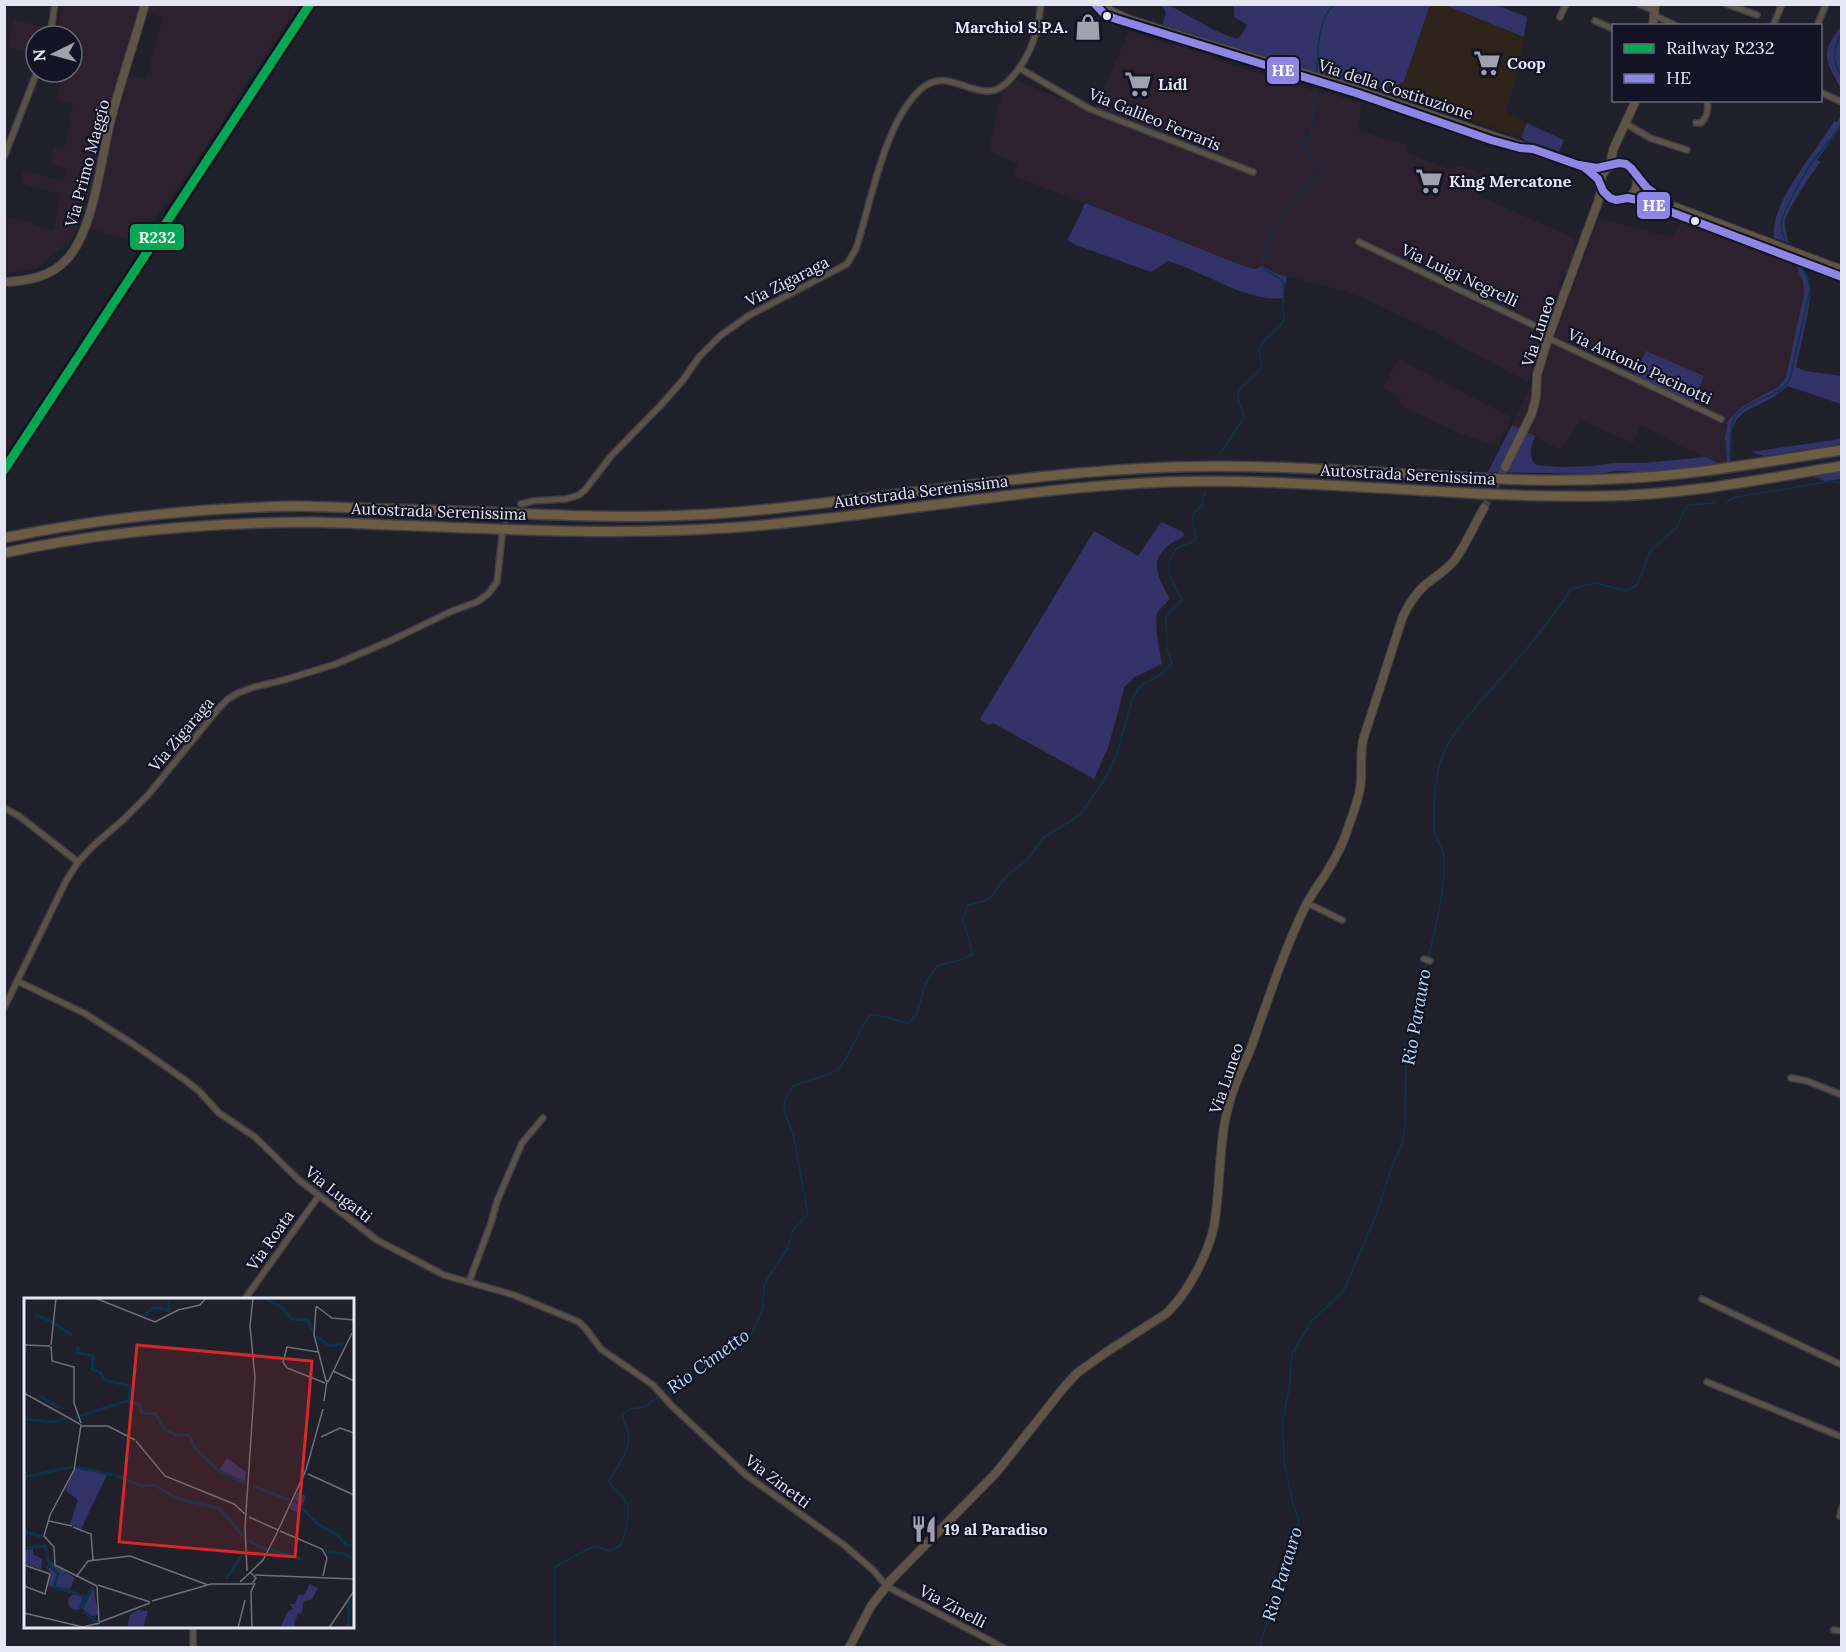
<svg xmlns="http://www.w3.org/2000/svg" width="1846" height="1652" viewBox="0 0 1846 1652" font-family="Lora,serif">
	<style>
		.commercial { fill: #2e2319 }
		.industrial { fill: #2d212d }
		.green { fill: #313368 }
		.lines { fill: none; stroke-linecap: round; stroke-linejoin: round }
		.stream { stroke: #0c3349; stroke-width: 1.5 }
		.street-tunnel { stroke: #3d3e48; stroke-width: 5; stroke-dasharray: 5 2.5; stroke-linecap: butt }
		.secondary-tunnel { stroke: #3d3e48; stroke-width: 8; stroke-dasharray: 8 4; stroke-linecap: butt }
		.street-casing { stroke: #3c3d45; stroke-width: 8 }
		.secondary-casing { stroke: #3c3d45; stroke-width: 10 }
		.highway-casing { stroke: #3c3d45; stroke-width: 12 }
		.street { stroke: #5b5247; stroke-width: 5 }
		.secondary { stroke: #5e5344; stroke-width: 8 }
		.highway { stroke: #6b5c43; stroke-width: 9 }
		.bus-1-casing { stroke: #121425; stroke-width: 12 }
		.bus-1 { stroke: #8f86e4; stroke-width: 8 }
		.rail-1-casing { stroke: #121425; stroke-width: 14 }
		.rail-1 { stroke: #00a651; stroke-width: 9 }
		.bus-dot { fill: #e4e6f2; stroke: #121425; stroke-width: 2 }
		.labels { text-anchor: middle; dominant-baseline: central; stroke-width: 4.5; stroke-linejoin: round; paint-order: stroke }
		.poi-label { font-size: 16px; font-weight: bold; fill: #e4e6f2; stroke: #121425; text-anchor: start }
		.street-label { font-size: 16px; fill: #e4e6f2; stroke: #121425 }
		.water-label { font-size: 18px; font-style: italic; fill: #b6dcf5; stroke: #121425 }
		.inset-river { fill: none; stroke: #0c3349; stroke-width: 3 }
		.inset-road { fill: none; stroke: #6e6f7a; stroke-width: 1.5 }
		.view { fill: #d62828; fill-opacity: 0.15; stroke: #d62828; stroke-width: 3 }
		.inset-edge { fill: none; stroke: #e4e6f2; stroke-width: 3 }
		.line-badge { stroke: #121425; stroke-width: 2 }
		.badge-label { font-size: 16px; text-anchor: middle; font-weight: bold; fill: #fff }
	</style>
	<rect width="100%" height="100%" fill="#20202a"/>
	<!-- commercial -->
	<polygon class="commercial" points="1430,5 1445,5 1524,37 1516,79 1505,112 1527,123 1521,137 1382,90 1382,87 1398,85 1404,81"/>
	<!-- industrial -->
	<g class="industrial">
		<polygon points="60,5 140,5 104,127 99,157 88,198 86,198 77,228 70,241 36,269 5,274 5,216 54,230 60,194 20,183 23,171 63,181 68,169 50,164 54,147 64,149 73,104 56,100 64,72 72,72 72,63 73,63 77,42 72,41 72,36 56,36 62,10"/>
		<polygon points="149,5 300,5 261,62 253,77 248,79 219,128 138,243 88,228 103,180 113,132 129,76 146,79 163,18 147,12"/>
		<polygon points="14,19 47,29 45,36 36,36 36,53 8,48"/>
		<polygon points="1129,31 1173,46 1175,44 1214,57 1214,59 1322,93 1327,92 1361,104 1359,131 1408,145 1406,152 1448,169 1460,166 1482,174 1477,195 1576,239 1574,245 1578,247 1568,275 1563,275 1558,286 1562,290 1560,295 1555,296 1553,301 1557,304 1551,321 1542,325 1538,336 1543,340 1528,382 1438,334 1366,299 1344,291 1275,273 1262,266 1255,269 1246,267 1014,176 1018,164 988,151 1002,93 1015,80 1094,111"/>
		<polygon points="1599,218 1673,238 1681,220 1795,263 1803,282 1804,294 1787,374 1778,387 1735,411 1726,428 1725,438 1727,462 1719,463 1693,451 1692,452 1641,425 1633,443 1580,420 1561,450 1512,425 1536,376 1545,362"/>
		<polygon points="1398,359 1511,417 1497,445 1468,437 1398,405 1402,398 1383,388"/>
	</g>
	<!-- green -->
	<g class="green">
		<polygon points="1162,5 1169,5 1214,30 1236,39 1240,37 1247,25 1234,17 1234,5 1430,5 1404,81 1398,85 1382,87 1349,82 1162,25 1166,13"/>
		<polygon points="1445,5 1496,5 1527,17 1524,37"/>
		<path d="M1841,26V89C1826,60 1819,55 1841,26Z"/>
		<path d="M1841,114V127L1817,160L1821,162C1814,168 1788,210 1785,220C1784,226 1787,237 1789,243L1774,238C1769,203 1817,151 1834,121L1837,122Z"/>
		<polygon points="1527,123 1564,140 1558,154 1529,143 1521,137"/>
		<path d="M1085,203L1246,267L1255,269L1262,266L1275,273L1287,276L1283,298C1249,303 1202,271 1168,261L1151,272L1076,245L1067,240L1079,217Z"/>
		<path d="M1795,263C1804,267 1809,275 1810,286C1812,305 1800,346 1796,367L1805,371L1841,376V404L1788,386L1772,398L1744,412L1737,419L1732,429L1730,462H1727L1725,438L1727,424L1730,418L1741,407L1778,387L1786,377L1804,294L1803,282Z"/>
		<polygon points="1646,351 1704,376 1693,403 1634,375"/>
		<path d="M1512,425L1535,436C1531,447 1527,456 1536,465L1562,467L1593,466L1612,463H1644L1705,457L1719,463C1695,467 1669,472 1644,472C1628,472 1618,469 1602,474L1488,472Z"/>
		<polygon points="1841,439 1841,444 1764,456 1751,452"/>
		<polygon points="1841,471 1841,479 1825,481 1811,476"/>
		<path d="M1161,522L1183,532L1184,536C1179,540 1173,541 1168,546C1147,563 1161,580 1169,598C1167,605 1159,607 1157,614C1154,626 1160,652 1162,664L1135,677L1125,686L1108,748L1094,779L993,723L988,725L980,719L1094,531L1138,556Z"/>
	</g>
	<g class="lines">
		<!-- stream -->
		<g class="stream">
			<path d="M1842,33C1832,47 1832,63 1842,76"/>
			<path d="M1317,74C1318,51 1317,21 1334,4"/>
			<path d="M1789,248C1786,241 1781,233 1781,226C1780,216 1806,171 1812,162C1822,149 1833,138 1842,124"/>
			<path d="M1220,454L1244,417L1238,398L1239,390L1259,371L1261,366L1259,348L1268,337L1281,325L1285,318L1283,309L1284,283C1279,275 1267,275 1263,266C1257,253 1289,202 1300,192C1306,187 1314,185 1317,177C1320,164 1305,156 1304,143L1311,134L1317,81"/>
			<path d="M1729,455C1732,444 1729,432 1733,421C1743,398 1778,400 1790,379L1810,290L1809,281L1803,269"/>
			<polyline points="1726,502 1736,497 1832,481 1842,484"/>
			<path d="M1428,958C1435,933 1447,881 1444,855C1443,847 1437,842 1435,835C1432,819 1435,782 1439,767C1445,739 1468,717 1486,695C1516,661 1547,627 1571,589L1595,583L1626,591L1637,585L1651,550L1676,528L1686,508L1690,505L1713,503L1715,500"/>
			<path d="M662,1393L684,1375L700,1369L718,1352L751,1334L756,1325L763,1307L764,1284L787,1249L793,1230L808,1214L793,1134L784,1111L785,1100L793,1086C807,1080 826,1078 838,1069C848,1061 858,1029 870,1015C883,1014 895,1021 909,1023L917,1013L926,982L937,966L960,960L973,954L963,919L968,905L981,902L990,898L1007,875L1027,860L1043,838L1080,815L1108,774L1117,754L1132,700L1139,688L1142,685L1163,673L1172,663L1167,648L1166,616L1182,600C1173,583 1163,573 1173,554C1174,551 1175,549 1179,547C1187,543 1187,546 1196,539L1192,515L1202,506L1205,491"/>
			<path d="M555,1648V1567L588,1549L596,1546L609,1551L621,1545C626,1530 635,1508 621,1495C615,1489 613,1489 609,1481C616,1468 632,1449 628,1433C627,1425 622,1422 623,1415L630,1409L645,1407L659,1396"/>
			<polyline points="1259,1648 1299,1520 1293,1504 1284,1462 1283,1420 1289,1389 1292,1354 1311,1322 1344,1290 1376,1215 1392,1166 1402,1145 1405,1125 1406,1056 1419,1006 1426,963"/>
		</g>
		<!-- street-tunnel -->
		<polyline class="street-tunnel" points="503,531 507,518 521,504"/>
		<!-- secondary-tunnel -->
		<polyline class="secondary-tunnel" points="1484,508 1505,467"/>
		<defs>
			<g id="street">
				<polyline points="1639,4 1655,11"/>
				<polyline points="1726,4 1757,15"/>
				<polyline points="1654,15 1677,26"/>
				<polyline points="1560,17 1566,4"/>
				<polyline points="1595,21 1614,29"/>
				<polyline points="1773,26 1782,4"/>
				<polyline points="1817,26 1826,4"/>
				<polyline points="50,36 55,4"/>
				<polyline points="1019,68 1090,109 1253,172"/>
				<polyline points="1820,92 1842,102"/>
				<polyline points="1625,123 1650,138 1687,150"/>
				<path d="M1696,123H1701C1707,117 1709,108 1707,100"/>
				<polyline points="4,157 37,72"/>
				<polyline points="1359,242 1550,333"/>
				<polyline points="1548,338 1721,419"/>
				<path d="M521,504L533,501L566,499L579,495L585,490L611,456L661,405L683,380L699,357L720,336L748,316L847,264L856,249C871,203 884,122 921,89C944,69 962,90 986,91C998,92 1006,84 1013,76C1031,55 1038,32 1041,4"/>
				<polyline points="4,808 19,816 78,862"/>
				<polyline points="1307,903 1342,920"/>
				<polyline points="1424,959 1430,961"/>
				<polyline points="17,981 84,1013 133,1044 185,1080 199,1091 219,1113 255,1137 299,1180 377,1240 444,1275 514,1295 579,1322 586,1329 601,1349 653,1385 672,1406 746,1475 844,1545 873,1570 884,1583"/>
				<polyline points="4,1008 66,881 78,862 94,845 123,820 148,795 219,708 228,699 238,693 254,687 284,680 336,664 392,640 452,611 477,602 488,594 497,582 502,536"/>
				<polyline points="1791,1078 1807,1081 1842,1095"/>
				<polyline points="469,1282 491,1223 497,1201 522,1143 543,1118"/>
				<polyline points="1702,1299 1842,1365"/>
				<polyline points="244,1300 318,1197"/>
				<polyline points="1707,1382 1842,1437"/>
				<polyline points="1840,1516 1842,1507"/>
				<polyline points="890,1588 1004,1648"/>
				<polyline points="1834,1630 1842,1631"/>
				<polyline points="193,1648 193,1626"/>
			</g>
			<g id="secondary">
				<polyline points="1096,4 1128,19 1165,31 1346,86 1584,167 1607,167"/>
				<polyline points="1653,26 1655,4"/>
				<circle cx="1619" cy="182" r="18"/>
				<polyline points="1610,166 1613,150 1636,100"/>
				<polyline points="1637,178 1649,190 1671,204"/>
				<polyline points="1628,198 1678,208 1842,270"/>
				<path d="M4,282C28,281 51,277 67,259C94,230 101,158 111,119C121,81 134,43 145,4"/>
				<polyline points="1505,467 1532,413 1536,397 1537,375 1548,338 1598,202 1602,187"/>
				<path d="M889,1582L996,1473L1065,1386L1077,1373L1108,1351L1167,1313C1188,1292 1208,1255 1214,1226C1221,1185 1218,1144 1229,1104C1234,1083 1245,1064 1252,1045C1269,997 1284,950 1306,905C1312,893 1321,882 1328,870C1337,856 1344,841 1349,825C1354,811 1360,796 1361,781C1362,767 1360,755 1363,740L1403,616C1409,604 1415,594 1425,585C1435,577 1445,571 1454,561C1466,545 1474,525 1484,508"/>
				<polyline points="849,1648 871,1606 885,1588"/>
			</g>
			<g id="highway">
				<path d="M4,538C101,518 200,508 298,506C361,508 423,510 485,512C565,516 646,519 726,513C876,501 1024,472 1175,467C1294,463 1413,477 1532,480C1584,481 1636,479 1688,473C1739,467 1790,458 1842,450"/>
				<path d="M4,553C104,531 207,523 310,522C448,526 588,537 726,528C873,518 1017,488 1164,482C1311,477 1457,499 1604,496C1684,495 1763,479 1842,466"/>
			</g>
		</defs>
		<!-- street casing -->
		<use href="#street" class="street-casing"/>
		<!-- secondary casing -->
		<use href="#secondary" class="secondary-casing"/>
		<!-- highway casing -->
		<use href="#highway" class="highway-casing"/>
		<!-- street -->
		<use href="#street" class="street"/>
		<!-- secondary -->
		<use href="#secondary" class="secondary"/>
		<!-- highway -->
		<use href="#highway" class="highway"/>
		<defs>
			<g id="bus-1">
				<polyline points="1095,4 1105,15 1116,19 1356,93 1491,140 1520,148 1533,149 1584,167 1598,179 1603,191 1610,198 1616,200 1628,198 1642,201 1842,277"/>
				<polyline points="1579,165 1597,168 1619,163 1626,164 1631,168 1647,188 1668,203"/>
			</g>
		</defs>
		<!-- bus-1 casing -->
		<use href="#bus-1" class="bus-1-casing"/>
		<!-- bus-1 -->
		<use href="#bus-1" class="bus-1"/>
		<defs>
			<polyline id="rail-1" points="4,470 310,4"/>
		</defs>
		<!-- rail-1 casing -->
		<use href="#rail-1" class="rail-1-casing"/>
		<!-- rail-1 -->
		<use href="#rail-1" class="rail-1"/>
	</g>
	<!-- icons -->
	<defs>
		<symbol id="shop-bare" viewBox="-9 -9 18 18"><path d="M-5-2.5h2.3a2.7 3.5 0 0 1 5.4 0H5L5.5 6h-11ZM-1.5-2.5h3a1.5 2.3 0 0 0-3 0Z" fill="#9fa1ac" stroke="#121425" stroke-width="2.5" paint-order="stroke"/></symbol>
		<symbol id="supermarket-bare" viewBox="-9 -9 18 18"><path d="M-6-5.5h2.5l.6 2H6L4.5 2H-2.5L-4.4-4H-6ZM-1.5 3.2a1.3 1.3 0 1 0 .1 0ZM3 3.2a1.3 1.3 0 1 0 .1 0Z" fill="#9fa1ac" stroke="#121425" stroke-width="2.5" paint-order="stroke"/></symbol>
		<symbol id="restaurant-bare" viewBox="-9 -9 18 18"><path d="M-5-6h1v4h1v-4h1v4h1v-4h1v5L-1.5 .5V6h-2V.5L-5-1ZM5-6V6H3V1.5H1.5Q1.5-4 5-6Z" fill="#9fa1ac" stroke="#121425" stroke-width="2.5" paint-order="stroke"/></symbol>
	</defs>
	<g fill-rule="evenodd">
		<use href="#shop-bare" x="1069" y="8" width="38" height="38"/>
		<use href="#supermarket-bare" x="1468" y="44" width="38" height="38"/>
		<use href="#supermarket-bare" x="1119" y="65" width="38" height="38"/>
		<use href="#supermarket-bare" x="1410" y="162" width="38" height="38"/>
		<use href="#restaurant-bare" x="905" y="1510" width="38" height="38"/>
	</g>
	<!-- markers -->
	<g class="bus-dot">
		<circle cx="1107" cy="16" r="5"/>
		<circle cx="1695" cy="221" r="5"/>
	</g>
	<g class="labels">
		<!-- poi labels -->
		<g class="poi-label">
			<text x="1068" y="27" text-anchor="end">Marchiol S.P.A.</text>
			<text x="1507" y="63">Coop</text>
			<text x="1158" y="84">Lidl</text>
			<text x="1449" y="181">King Mercatone</text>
			<text x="944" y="1529">19 al Paradiso</text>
		</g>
		<!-- street labels -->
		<g class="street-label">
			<text transform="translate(1396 89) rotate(18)">Via della Costituzione</text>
			<text transform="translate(1155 119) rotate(22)">Via Galileo Ferraris</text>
			<text transform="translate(87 163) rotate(-75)">Via Primo Maggio</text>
			<text transform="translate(1460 275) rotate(25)">Via Luigi Negrelli</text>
			<text transform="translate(787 281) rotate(-27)">Via Zigaraga</text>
			<text transform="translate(1538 331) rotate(-72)">Via Luneo</text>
			<text transform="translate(1640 366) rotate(25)">Via Antonio Pacinotti</text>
			<text transform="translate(1408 474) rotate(3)">Autostrada Serenissima</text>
			<text transform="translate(921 491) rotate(-7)">Autostrada Serenissima</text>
			<text transform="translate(439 511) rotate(2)">Autostrada Serenissima</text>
			<text transform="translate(181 734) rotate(-50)">Via Zigaraga</text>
			<text transform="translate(1226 1078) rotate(-71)">Via Luneo</text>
			<text transform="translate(339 1194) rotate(38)">Via Lugatti</text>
			<text transform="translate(270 1240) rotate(-55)">Via Roata</text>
			<text transform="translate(778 1481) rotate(37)">Via Zinetti</text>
			<text transform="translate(953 1606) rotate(28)">Via Zinelli</text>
		</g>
		<!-- water labels -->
		<g class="water-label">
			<text transform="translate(1416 1017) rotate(-80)">Rio Parauro</text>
			<text transform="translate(708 1361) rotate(-36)">Rio Cimetto</text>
			<text transform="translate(1282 1574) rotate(-73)">Rio Parauro</text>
		</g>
	</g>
	<!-- overview -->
	<g transform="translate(24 1298)">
		<rect width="330" height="330" fill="#20202a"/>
		<path d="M203,160L222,174L221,184L195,172ZM52,169L84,175L57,231L46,226L54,202L41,192ZM273,194L282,198L272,225L275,215L266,211ZM9,251V256L18,261L17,271L0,266V252ZM26,263L51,280L46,291L24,288L27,275L22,269L28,270ZM286,286L294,290L288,301L279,304L278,316L274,315L270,326L272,330L257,328L264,313L269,311L266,306H271L275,296L280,297ZM69,287L74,317L67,318L58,310ZM44 304a8 8 0 1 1 16 0a8 8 0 1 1-16 0ZM114,312L124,313L119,330H103L106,317Z" fill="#313368"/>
		<path class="inset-river" d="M240,0L256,8L268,21L284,22L288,32M11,17L29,24M120,18L130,9L145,13V0M31,26L48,37M291,38L306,48L319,46M54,48V55L69,58L68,71L77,75L80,82L106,88L105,102M16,98L36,110M50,120L102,103L116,107L118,115L132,116L140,131L152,137H165L171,150L196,174L222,185M0,121L29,124L42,120M53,169L90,177M91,177L115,187L132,188L154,201L195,210L219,238M0,179L48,169M229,188L265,202M270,202L295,227L314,237L322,247L330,248M0,233L19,239M225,243L243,252M0,250L21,248L26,268L34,275L30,289L61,298L56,310M246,251L277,261M301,253L321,256L330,262M202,281L220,254M58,310L69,288M59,313L73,324L74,330M324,330L325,303"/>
		<path class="inset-road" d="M71,0L131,24L154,12L176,7L182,0M292,8L308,20L330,22M292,9L290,37L302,83M0,47L26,48M27,47L32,0M27,48L28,63L50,69V105L57,125M294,54L263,49L259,64L263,70L301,85M309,73L330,83M304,84L328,35M0,95L54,125M300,103L303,82M54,125L57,127L50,172L26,217L20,238L30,249L31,267L73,288M57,128H84L111,142M297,139L316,130L330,135M112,143L141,178L210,206L221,216M284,176L330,197M225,219L254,232M25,223L48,228M49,229L67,236L69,262M256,233L298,251L303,260L299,278M251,239L282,172L299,111M0,267L26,276L21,296L0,288M223,273L221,229L231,80L226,28L229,0M231,277L330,281M52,279L64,263L106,258L184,287M216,284L239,262L252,237M74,287L126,304M73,288L75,324M128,303L187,286H228L232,280L226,274M0,315L59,329L76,325M76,324L126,305M214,330L221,302M228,330L227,294L231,285M305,330L330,293"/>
		<path class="view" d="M113,47L288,63L271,259L95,244Z"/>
		<rect width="330" height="330" class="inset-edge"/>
	</g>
	<g class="line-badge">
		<rect x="1266" y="56" width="34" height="29" rx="6" fill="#8f86e4"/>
		<rect x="1636" y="191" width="35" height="29" rx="6" fill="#8f86e4"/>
		<rect x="129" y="223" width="56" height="28" rx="6" fill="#00a651"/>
	</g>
	<g class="badge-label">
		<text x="1283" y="76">HE</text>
		<text x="1654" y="211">HE</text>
		<text x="157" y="243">R232</text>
	</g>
	<!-- border -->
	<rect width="1846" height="1652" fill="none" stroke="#e4e6f2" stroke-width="12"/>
	<!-- legend -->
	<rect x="1612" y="24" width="210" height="78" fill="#121425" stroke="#666877" stroke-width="1.5"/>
	<rect x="1624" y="44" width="30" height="9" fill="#00a651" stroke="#666877" stroke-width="1.5"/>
	<text x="1666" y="54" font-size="18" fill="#e4e6f2">Railway R232</text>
	<rect x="1624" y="74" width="30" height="9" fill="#8f86e4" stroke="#666877" stroke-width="1.5"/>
	<text x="1666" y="84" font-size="18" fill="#e4e6f2">HE</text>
	<!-- north arrow -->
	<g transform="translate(54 54) rotate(265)"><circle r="28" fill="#121425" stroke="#666877" stroke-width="1.5"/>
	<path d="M0-4.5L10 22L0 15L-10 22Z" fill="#9fa1ac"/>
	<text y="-9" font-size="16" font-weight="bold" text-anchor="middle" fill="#e4e6f2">N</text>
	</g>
</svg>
